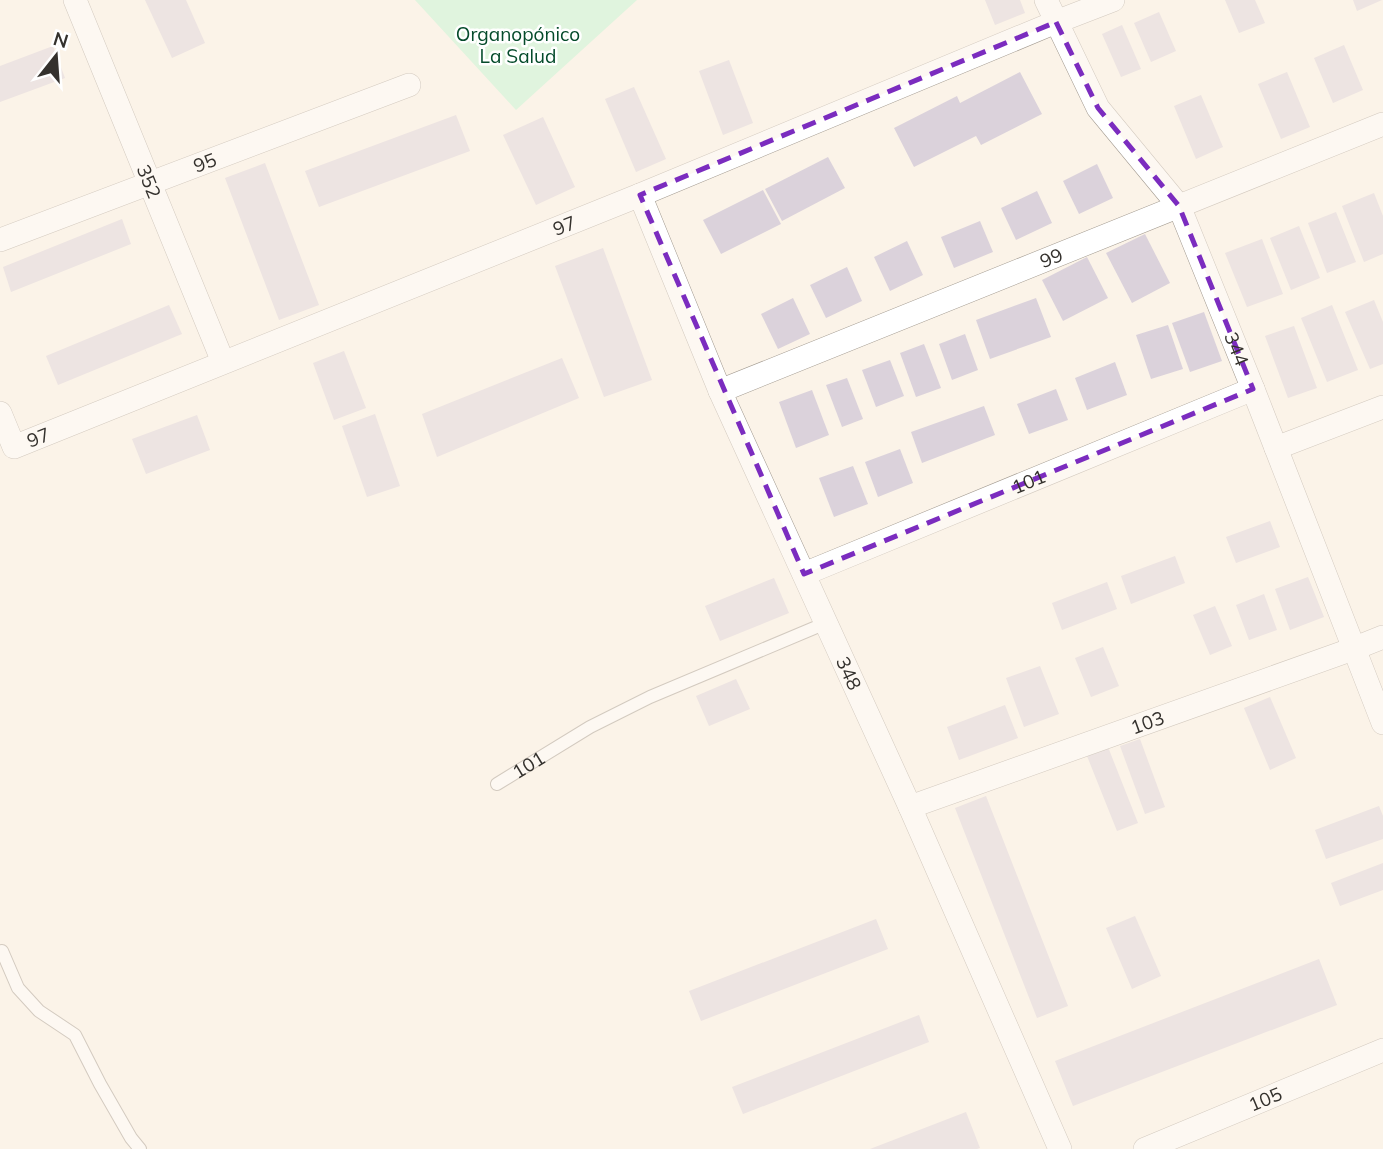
<svg xmlns="http://www.w3.org/2000/svg" width="1383" height="1149" viewBox="0 0 1383 1149" font-family="Mulish,sans-serif">
	<style>
		.green { fill: #bef5d2 }
		.building { fill: #dbd2db }
		.lines { fill: none; stroke-linecap: round; stroke-linejoin: round }
		.service-casing { stroke: #a29a90; stroke-width: 14 }
		.minor-casing { stroke: #a29a90; stroke-width: 24 }
		.service { stroke: #fff; stroke-width: 12 }
		.minor { stroke: #fff; stroke-width: 23 }
		.marked { fill: none; stroke: #7b2cbf; stroke-width: 5; stroke-dasharray: 14 9; stroke-linejoin: round }
		.labels { text-anchor: middle; dominant-baseline: central; stroke-width: 5; stroke-linejoin: round; paint-order: stroke }
		.park-label { font-size: 19px; fill: #054b2b; stroke: #fff }
		.street-label { font-size: 19px; fill: #34312d; stroke: #fff }
	</style>
	<rect width="100%" height="100%" fill="#fbf3e8"/>
	<!-- green -->
	<polygon class="green" points="415,0 637,0 516,110"/>
	<!-- building -->
	<g class="building">
		<polygon points="145,0 186,0 205,43 172,58"/>
		<polygon points="985,0 1020,0 1025,13 995,25"/>
		<polygon points="1225,0 1255,0 1265,23 1239,33"/>
		<polygon points="1353,0 1382,0 1357,11"/>
		<polygon points="1159,12 1176,51 1151,62 1134,23"/>
		<polygon points="1122,25 1141,69 1121,77 1102,34"/>
		<polygon points="1344,45 1363,90 1333,103 1314,58"/>
		<polygon points="53,46 65,78 0,102 0,66"/>
		<polygon points="729,60 753,123 723,135 699,71"/>
		<polygon points="1020,72 1042,114 981,145 976,136 914,167 894,128 957,96 960,103"/>
		<polygon points="1287,72 1310,127 1281,139 1258,84"/>
		<polygon points="634,87 666,159 636,172 605,99"/>
		<polygon points="1201,95 1223,147 1196,159 1174,106"/>
		<polygon points="456,115 470,151 319,207 305,171"/>
		<polygon points="543,117 575,187 536,205 503,135"/>
		<polygon points="828,157 845,188 782,221 765,189"/>
		<polygon points="265,163 319,305 279,320 225,178"/>
		<polygon points="1097,164 1113,198 1079,214 1063,181"/>
		<polygon points="763,190 781,224 721,254 703,220"/>
		<polygon points="1037,191 1052,223 1016,240 1001,208"/>
		<polygon points="1374,193 1383,216 1383,254 1364,262 1342,206"/>
		<polygon points="1336,212 1356,262 1327,273 1308,223"/>
		<polygon points="122,219 131,244 11,292 3,267"/>
		<polygon points="980,221 993,252 954,268 941,237"/>
		<polygon points="1299,226 1320,278 1291,290 1270,238"/>
		<polygon points="1145,234 1170,283 1132,303 1106,253"/>
		<polygon points="1262,239 1283,294 1247,307 1225,253"/>
		<polygon points="907,241 923,275 890,291 874,257"/>
		<polygon points="603,248 652,380 604,397 555,266"/>
		<polygon points="1087,257 1108,298 1063,321 1042,280"/>
		<polygon points="847,267 862,301 826,318 810,285"/>
		<polygon points="793,298 810,334 778,349 761,314"/>
		<polygon points="1036,298 1051,337 990,359 976,320"/>
		<polygon points="1374,300 1383,322 1383,364 1370,369 1345,312"/>
		<polygon points="169,305 182,334 58,385 46,356"/>
		<polygon points="1332,305 1358,370 1327,382 1301,318"/>
		<polygon points="1204,312 1222,361 1190,372 1172,323"/>
		<polygon points="1168,325 1183,369 1151,379 1136,335"/>
		<polygon points="1294,326 1317,388 1288,398 1265,336"/>
		<polygon points="965,334 978,370 952,380 939,344"/>
		<polygon points="924,344 941,388 916,397 900,353"/>
		<polygon points="344,351 366,408 334,420 313,363"/>
		<polygon points="562,358 579,398 437,457 422,414"/>
		<polygon points="890,360 904,396 876,407 862,370"/>
		<polygon points="1115,362 1127,395 1087,410 1075,378"/>
		<polygon points="847,378 863,419 842,427 826,385"/>
		<polygon points="1056,389 1068,420 1029,434 1017,404"/>
		<polygon points="812,390 829,435 796,448 779,402"/>
		<polygon points="984,406 995,435 922,463 911,432"/>
		<polygon points="375,414 400,486 367,497 342,426"/>
		<polygon points="197,415 210,450 146,474 132,439"/>
		<polygon points="900,449 913,483 878,497 865,462"/>
		<polygon points="853,466 868,504 834,517 819,478"/>
		<polygon points="1270,521 1280,547 1236,563 1226,537"/>
		<polygon points="1175,556 1185,583 1131,604 1121,576"/>
		<polygon points="1308,577 1324,617 1290,630 1275,589"/>
		<polygon points="774,578 789,613 720,641 705,606"/>
		<polygon points="1107,582 1117,609 1062,630 1052,603"/>
		<polygon points="1264,594 1277,630 1249,640 1236,605"/>
		<polygon points="1215,606 1232,646 1210,655 1193,615"/>
		<polygon points="1103,647 1119,686 1091,697 1075,658"/>
		<polygon points="1040,666 1059,714 1024,727 1006,678"/>
		<polygon points="736,679 750,709 709,726 696,696"/>
		<polygon points="1270,697 1296,758 1270,770 1244,708"/>
		<polygon points="1005,705 1018,738 959,760 947,727"/>
		<polygon points="1140,739 1165,807 1145,814 1120,746"/>
		<polygon points="1108,747 1138,823 1117,831 1087,756"/>
		<polygon points="986,796 1068,1006 1037,1018 955,808"/>
		<polygon points="1379,806 1383,816 1383,839 1326,859 1315,830"/>
		<polygon points="1383,863 1383,890 1340,906 1331,883"/>
		<polygon points="1135,916 1161,976 1132,989 1106,928"/>
		<polygon points="876,919 888,949 701,1021 689,991"/>
		<polygon points="1319,959 1337,1005 1073,1106 1055,1061"/>
		<polygon points="919,1015 929,1042 743,1114 732,1087"/>
		<polygon points="966,1112 980,1148 977,1149 870,1149"/>
	</g>
	<g class="lines">
		<defs>
			<g id="service">
				<path id="s1" d="M497,784L590,727L650,697L826,623"/>
				<polyline points="2,951 18,988 39,1011 75,1035 100,1084 131,1138 140,1149"/>
			</g>
			<g id="minor">
				<path id="s2" d="M75,0L223,362"/>
				<path id="s3" d="M1046,0L1098,108L1179,206L1253,389L1383,723"/>
				<path id="s4" d="M640,195L720,391L910,807L1060,1149"/>
				<path id="s5" d="M0,240L409,85"/>
				<path id="s6" d="M720,391L1383,124"/>
				<path id="s7" d="M0,413L14,447L640,195L1056,22L1113,0"/>
				<polyline points="1276,448 1383,407"/>
				<path id="s8" d="M804,574L1253,389"/>
				<path id="s9" d="M910,807L1353,649L1383,637"/>
				<path id="s10" d="M1145,1149L1383,1050"/>
			</g>
		</defs>
		<!-- service casing -->
		<use href="#service" class="service-casing"/>
		<!-- minor casing -->
		<use href="#minor" class="minor-casing"/>
		<!-- service -->
		<use href="#service" class="service"/>
		<!-- minor -->
		<use href="#minor" class="minor"/>
	</g>
	<!-- marked area -->
	<path d="M0 0H1383V1149H0ZM1056,22L1098,108L1179,206L1253,389L804,574L640,195Z" fill="#fbf3e8" fill-opacity=".55" fill-rule="evenodd"/>
	<path class="marked" d="M1056,22L1098,108L1179,206L1253,389L804,574L640,195Z"/>
	<g class="labels">
		<!-- park labels -->
		<g class="park-label">
			<text x="518" y="34">Organopónico<tspan x="518" dy="22">La Salud</tspan></text>
		</g>
		<!-- street labels -->
		<g class="street-label">
			<text stroke="none"><textPath href="#s5" startOffset="219">95</textPath></text>
			<text stroke="none"><textPath href="#s2" startOffset="196">352</textPath></text>
			<text stroke="none"><textPath href="#s7" startOffset="630">97</textPath></text>
			<text stroke="none"><textPath href="#s6" startOffset="357">99</textPath></text>
			<text stroke="none"><textPath href="#s3" startOffset="401">344</textPath></text>
			<text stroke="none"><textPath href="#s7" startOffset="63">97</textPath></text>
			<text stroke="none"><textPath href="#s8" startOffset="243">101</textPath></text>
			<text stroke="none"><textPath href="#s4" startOffset="522">348</textPath></text>
			<text stroke="none"><textPath href="#s9" startOffset="252">103</textPath></text>
			<text stroke="none"><textPath href="#s1" startOffset="37">101</textPath></text>
			<text stroke="none"><textPath href="#s10" startOffset="130">105</textPath></text>
		</g>
	</g>
	<!-- north arrow -->
	<g transform="translate(56 56) rotate(17)" stroke="#ffffff" stroke-width="5" paint-order="stroke">
	<path d="M0-5L12 26L0 18L-12 26Z" fill="#34312d"/>
	<text y="-10" font-size="19" font-weight="bold" text-anchor="middle" fill="#34312d">N</text>
	</g>
</svg>
